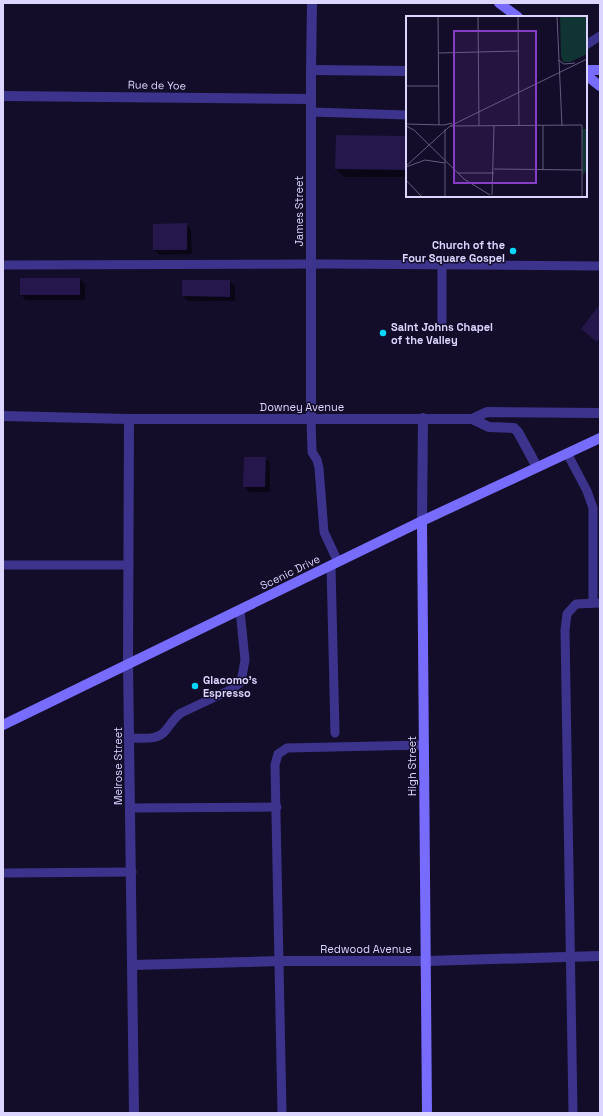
<svg xmlns="http://www.w3.org/2000/svg" width="603" height="1116" viewBox="0 0 603 1116" font-family="'Space Grotesk',sans-serif">
	<style>
		.shadow { fill: #0007 }
		.building { fill: #25174c }
		.lines { fill: none; stroke-linecap: round; stroke-linejoin: round }
		.lane { stroke: #3c348c; stroke-width: 9 }
		.street { stroke: #3c348c; stroke-width: 10 }
		.secondary { stroke: #786cff; stroke-width: 10 }
		.poi-dot { fill: #01d8ff; stroke: #130d29; stroke-width: 1.5 }
		.labels { text-anchor: middle; dominant-baseline: central; stroke-width: 3; stroke-linejoin: round; paint-order: stroke }
		.street-label { font-size: 11px; fill: #dcd5ff; stroke: #130d29 }
		.poi-label { font-size: 11px; font-weight: bold; fill: #dcd5ff; stroke: #130d29; text-anchor: start }
		.inset-road { fill: none; stroke: #635d7f; stroke-width: 1 }
		.view { fill: #853dc5; fill-opacity: 0.15; stroke: #853dc5; stroke-width: 2 }
		.inset-edge { fill: none; stroke: #dcd5ff; stroke-width: 2 }
	</style>
	<rect width="100%" height="100%" fill="#130d29"/>
	<!-- shadow -->
	<g class="shadow">
		<polygon points="337,136 407,137 407,177 344,177 336,169"/>
		<polygon points="186,224 191,229 192,254 160,255 154,250"/>
		<polygon points="80,279 85,284 85,300 26,300 21,295"/>
		<polygon points="230,281 235,286 235,301 188,301 183,296"/>
		<polygon points="600,306 600,344 582,329"/>
		<polygon points="265,458 270,463 270,492 250,492 244,487"/>
	</g>
	<!-- building -->
	<g class="building">
		<polygon points="336,135 407,136 407,170 335,169"/>
		<polygon points="187,223 187,250 153,250 153,224"/>
		<rect x="20" y="278" width="60" height="17"/>
		<polygon points="182,280 230,280 230,297 182,296"/>
		<polygon points="600,304 600,338 597,342 581,329"/>
		<polygon points="244,457 266,457 265,487 243,487"/>
	</g>
	<g class="lines">
		<!-- lane -->
		<g class="lane">
			<polyline points="586,45 600,36"/>
			<polyline points="311,112 407,115"/>
			<polyline points="3,265 325,264 600,266"/>
			<polyline points="442,265 442,322"/>
			<polyline points="311,419 312,452 317,460 319,468 324,532 338,562"/>
			<polyline points="567,453 587,491 593,508 593,603"/>
			<polyline points="3,565 129,565"/>
			<polyline points="331,566 335,733"/>
			<path d="M130,738C143,738 158,741 166,730C171,724 174,718 181,713L232,689L241,682L245,660L240,610"/>
			<polyline points="130,808 277,807"/>
			<polyline points="3,873 132,872"/>
			<polyline points="282,1113 275,765 278,754 287,748 424,745"/>
			<polyline points="573,1113 565,630 567,614 576,604 600,603"/>
		</g>
		<!-- street -->
		<g class="street">
			<polyline points="311,70 407,71"/>
			<polyline points="3,96 311,99"/>
			<polyline points="3,416 129,419 472,419 487,412 600,413"/>
			<polyline points="129,419 128,663 134,1113"/>
			<polyline points="311,419 311,70 312,3"/>
			<polyline points="472,419 489,427 514,428 518,432 537,467"/>
			<polyline points="422,521 423,418"/>
			<polyline points="133,965 280,961 426,961 600,956"/>
		</g>
		<!-- secondary -->
		<g class="secondary">
			<polyline points="499,3 518,17"/>
			<polyline points="586,70 600,70"/>
			<polyline points="586,75 600,86"/>
			<polyline points="422,521 427,1113"/>
			<polyline points="3,725 422,521 600,438"/>
		</g>
	</g>
	<!-- markers -->
	<g class="poi-dot">
		<circle cx="513" cy="251" r="4"/>
		<circle cx="383" cy="333" r="4"/>
		<circle cx="195" cy="686" r="4"/>
	</g>
	<g class="labels">
		<!-- street labels -->
		<g class="street-label">
			<text transform="translate(157 85) rotate(1)">Rue de Yoe</text>
			<text transform="translate(299 211) rotate(-90)">James Street</text>
			<text x="302" y="407">Downey Avenue</text>
			<text transform="translate(290 572) rotate(-26)">Scenic Drive</text>
			<text transform="translate(118 766) rotate(-90)">Melrose Street</text>
			<text transform="translate(412 766) rotate(-90)">High Street</text>
			<text x="366" y="949">Redwood Avenue</text>
		</g>
		<!-- poi labels -->
		<g class="poi-label">
			<text x="505" y="245" text-anchor="end">Church of the<tspan x="505" dy="13">Four Square Gospel</tspan></text>
			<text x="391" y="327">Saint Johns Chapel<tspan x="391" dy="13">of the Valley</tspan></text>
			<text x="203" y="680">Giacomo's<tspan x="203" dy="13">Espresso</tspan></text>
		</g>
	</g>
	<!-- overview -->
	<g transform="translate(406 16)">
		<rect width="181" height="181" fill="#130d29"/>
		<path d="M176,113H181V154L177,159Z" fill="#103333"/>
		<path d="M154,0H181V38L164,46H157L155,40Z" fill="#103333"/>
		<path class="inset-road" d="M11,0H32M32,0L33,109M72,0L73,110M112,0L113,110M151,0L156,110M33,37L112,35M152,44L158,48L169,47M0,70H33M0,108L38,109L46,107M0,110L8,114L58,163L84,179M44,110L176,109V181M137,110V154M39,113V181M0,150L44,110L181,43M0,151L19,144L39,147M88,153L177,154M51,157H88M0,164L16,181M86,179L88,110"/>
		<path class="view" d="M48,15H130V167H48Z"/>
		<rect width="181" height="181" class="inset-edge"/>
	</g>
	<!-- border -->
	<rect width="603" height="1116" fill="none" stroke="#dcd5ff" stroke-width="8"/>
</svg>
